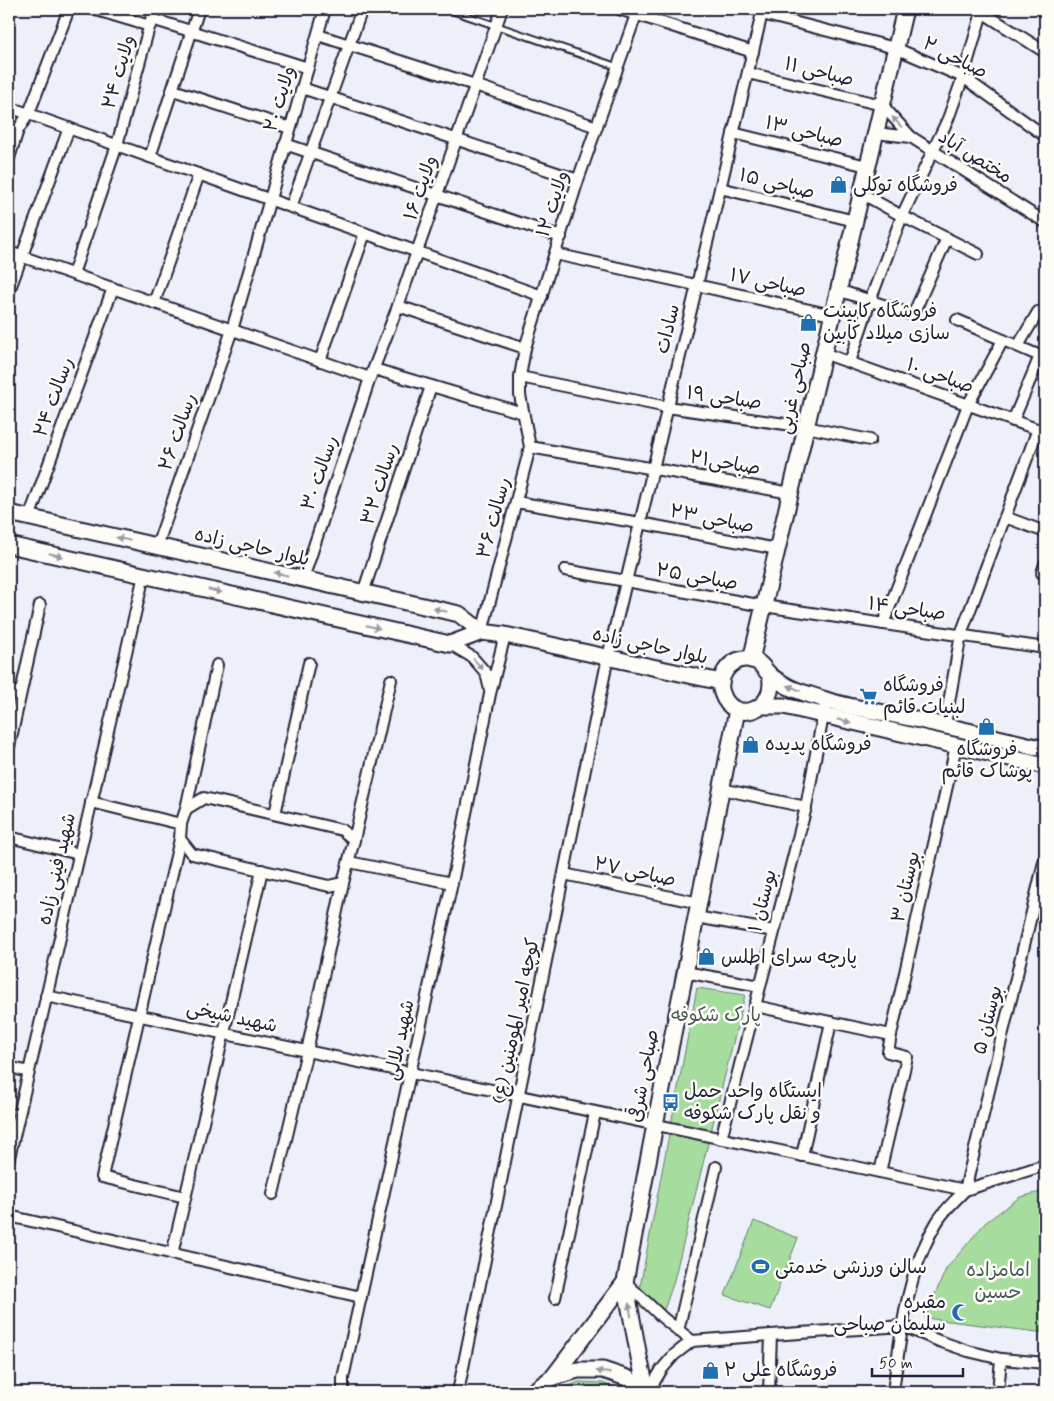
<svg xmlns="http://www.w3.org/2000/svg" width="1054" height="1401" viewBox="0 0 1054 1401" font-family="Mynerve,'Playpen Sans Arabic',sans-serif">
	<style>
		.green { fill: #a7dc9f; stroke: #647f6d }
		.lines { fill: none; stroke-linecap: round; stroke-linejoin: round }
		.lane-casing { stroke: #22223b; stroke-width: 9 }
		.street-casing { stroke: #22223b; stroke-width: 14 }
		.secondary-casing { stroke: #22223b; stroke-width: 19 }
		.lane { stroke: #fdfcf7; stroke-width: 5 }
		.street { stroke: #fdfcf7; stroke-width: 10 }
		.secondary { stroke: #fdfcf7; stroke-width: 15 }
		.oneway { fill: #9a9aa2 }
		.labels { text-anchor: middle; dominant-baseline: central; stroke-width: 5; stroke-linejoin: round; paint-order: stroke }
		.street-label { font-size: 19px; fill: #22223b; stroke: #fdfcf7 }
		.poi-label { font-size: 19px; fill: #22223b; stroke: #fdfcf7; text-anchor: start }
		.park-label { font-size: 19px; fill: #4a5a59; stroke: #fdfcf7 }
	</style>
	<rect width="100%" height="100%" fill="#edf0f8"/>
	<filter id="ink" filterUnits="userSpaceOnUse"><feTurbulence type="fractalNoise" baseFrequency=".02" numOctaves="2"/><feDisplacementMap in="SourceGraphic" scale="10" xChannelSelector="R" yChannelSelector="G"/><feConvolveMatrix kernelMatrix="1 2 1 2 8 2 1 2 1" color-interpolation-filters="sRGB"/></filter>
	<g filter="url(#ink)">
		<!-- green -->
		<g class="green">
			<polygon points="697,988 745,995 673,1284 664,1310 640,1287"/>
			<polygon points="1045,1191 1045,1333 925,1318 946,1269 985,1223 1020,1197"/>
			<polygon points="754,1221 798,1238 770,1310 725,1295"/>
			<polygon points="579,1382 603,1383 624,1392 553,1392"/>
		</g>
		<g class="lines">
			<defs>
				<polyline id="lane" points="447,9 618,67"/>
				<g id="street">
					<polyline points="93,9 150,26"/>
					<polyline points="619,9 753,52"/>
					<polyline points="982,12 1045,52"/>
					<polyline points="762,14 895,48 963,77 1045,136"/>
					<polyline points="152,19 308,68"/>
					<polyline points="318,35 475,85 597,127"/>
					<polyline points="748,73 882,105 911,137 875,133"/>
					<polyline points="302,88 578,180"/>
					<polyline points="173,90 290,128"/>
					<polyline points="9,107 542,296"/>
					<polyline points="733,133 867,166"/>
					<polyline points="911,137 1045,222"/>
					<polyline points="285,144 561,237"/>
					<polyline points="150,157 199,9"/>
					<polyline points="9,158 18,130 29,113 69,9"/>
					<polyline points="720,188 855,221"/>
					<polyline points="861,193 902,216 978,254"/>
					<polyline points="291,207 362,9"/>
					<polyline points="9,252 370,378"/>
					<polyline points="555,254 832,315"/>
					<polyline points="73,274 117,145 154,9"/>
					<polyline points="838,290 913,315 947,238"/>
					<polyline points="9,291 69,128"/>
					<polyline points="154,303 199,174"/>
					<polyline points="398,306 525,348"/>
					<polyline points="957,320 1040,356 1013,421"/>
					<polyline points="1018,346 1038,312 1045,315"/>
					<polyline points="823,353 1045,432"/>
					<polyline points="320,361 365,233"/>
					<polyline points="850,362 870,301 902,216 948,119 963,77 983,9"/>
					<polyline points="374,369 523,413"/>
					<polyline points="520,377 667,407 806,427 870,440"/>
					<polyline points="530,447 791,493"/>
					<polyline points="516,502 640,523 777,549"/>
					<polyline points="1005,517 1045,532"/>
					<polyline points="29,518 113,288"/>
					<polyline points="157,546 232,330 325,9"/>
					<polyline points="565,570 764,606 1045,648"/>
					<polyline points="1042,573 1045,564"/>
					<polyline points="303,579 370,378 398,306 502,9"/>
					<polyline points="363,593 431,386"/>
					<polyline points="883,624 968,405 1003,340"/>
					<polyline points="482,632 530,447 520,395 520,377 525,348 578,180 638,9"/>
					<polyline points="450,644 472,657 486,673 490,690"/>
					<polyline points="9,691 20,693"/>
					<polyline points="945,725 961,634 1038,429"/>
					<polyline points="9,747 40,605"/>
					<polyline points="722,789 806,807"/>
					<polygon points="204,798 342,830 354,840 343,883 329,886 192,854 180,839 181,824 186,809"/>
					<polyline points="91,802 181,824"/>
					<polyline points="186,809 217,665"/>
					<polyline points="275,814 309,663"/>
					<polyline points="9,837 79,854"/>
					<polyline points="180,839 102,1177 185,1197"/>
					<polyline points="354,840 391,680"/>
					<polyline points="349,862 452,883"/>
					<polyline points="564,874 699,903"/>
					<polyline points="696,917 774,931"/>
					<polyline points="685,972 760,986"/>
					<polyline points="46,996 965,1190 1045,1165"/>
					<polyline points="755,1006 891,1035 888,1052 907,1057 880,1172"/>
					<polyline points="891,1035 956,746"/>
					<polyline points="9,1067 29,1072"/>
					<polyline points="721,1139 806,807 826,700"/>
					<polyline points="802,1156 831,1022"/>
					<polyline points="9,1158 144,575"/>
					<polyline points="273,1194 307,1051 343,883"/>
					<polyline points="9,1216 361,1297"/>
					<polyline points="172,1254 262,870"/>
					<polyline points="625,1282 663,1318 692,1341"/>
					<polyline points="555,1298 595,1113"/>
					<polyline points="678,1331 716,1167"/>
					<polyline points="343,1392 343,1378 452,883 490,694 505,635"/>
					<polyline points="458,1392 608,657 763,9"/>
					<polyline points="648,1392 662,1369 674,1355 692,1341 771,1335 903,1326 939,1341 968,1351 1001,1359 1045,1363"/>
					<polyline points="769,1392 771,1335"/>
					<path d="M893,1392C901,1334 906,1273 937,1222C944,1210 956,1200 965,1190L1045,858"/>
					<polyline points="998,1392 1001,1359"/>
				</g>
				<g id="secondary">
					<polyline points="9,513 459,614 482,632"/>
					<polyline points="9,545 450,644 482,632 505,635 721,682"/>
					<polyline points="751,660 905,9"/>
					<path d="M770,675C778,711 733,726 722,693C717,678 728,661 744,659C760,658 762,668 771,676C776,680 782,683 787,686C798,692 812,695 823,699C849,708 878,711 905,717C952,727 998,738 1045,749"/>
					<polyline points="762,706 784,706 801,710 1045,766"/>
					<polyline points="553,1377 625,1282"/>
					<polyline points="532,1392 553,1377 578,1370 603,1370 627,1378 647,1392"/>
					<polyline points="647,1392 639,1357 625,1282 655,1125 737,710"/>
				</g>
			</defs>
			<!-- lane casing -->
			<use href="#lane" class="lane-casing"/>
			<!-- street casing -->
			<use href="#street" class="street-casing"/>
			<!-- secondary casing -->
			<use href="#secondary" class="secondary-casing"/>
			<!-- lane -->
			<use href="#lane" class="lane"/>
			<!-- street -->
			<use href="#street" class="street"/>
			<!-- secondary -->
			<use href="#secondary" class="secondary"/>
		</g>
		<!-- one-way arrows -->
		<defs><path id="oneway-solid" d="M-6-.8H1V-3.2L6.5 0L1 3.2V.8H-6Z" transform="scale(1.25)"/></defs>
		<g class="oneway">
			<use href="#oneway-solid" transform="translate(897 122) rotate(-132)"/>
			<use href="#oneway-solid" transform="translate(123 539) rotate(-167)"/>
			<use href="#oneway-solid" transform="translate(56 555) rotate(13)"/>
			<use href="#oneway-solid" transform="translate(281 574) rotate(-167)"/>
			<use href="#oneway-solid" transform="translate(215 591) rotate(13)"/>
			<use href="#oneway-solid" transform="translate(440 610) rotate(-167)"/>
			<use href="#oneway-solid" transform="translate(373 627) rotate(13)"/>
			<use href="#oneway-solid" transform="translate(478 664) rotate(49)"/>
			<use href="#oneway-solid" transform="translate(794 688) rotate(-158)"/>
			<use href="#oneway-solid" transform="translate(844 721) rotate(13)"/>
			<use href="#oneway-solid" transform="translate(630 1310) rotate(-100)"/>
			<use href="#oneway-solid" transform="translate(603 1372) rotate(-170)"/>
		</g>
	</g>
	<!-- icons -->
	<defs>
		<symbol id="shop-bare" viewBox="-9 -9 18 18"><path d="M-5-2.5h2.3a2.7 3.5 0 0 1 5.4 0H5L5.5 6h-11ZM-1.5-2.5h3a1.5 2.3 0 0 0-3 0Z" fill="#1f6fb2" stroke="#fdfcf7" stroke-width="2.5" paint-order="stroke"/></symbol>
		<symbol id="supermarket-bare" viewBox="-9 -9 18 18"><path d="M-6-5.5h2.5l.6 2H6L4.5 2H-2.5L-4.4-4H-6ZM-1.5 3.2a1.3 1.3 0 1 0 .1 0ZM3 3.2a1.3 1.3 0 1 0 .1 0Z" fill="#1f6fb2" stroke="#fdfcf7" stroke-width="2.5" paint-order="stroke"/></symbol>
		<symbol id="bus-bare" viewBox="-9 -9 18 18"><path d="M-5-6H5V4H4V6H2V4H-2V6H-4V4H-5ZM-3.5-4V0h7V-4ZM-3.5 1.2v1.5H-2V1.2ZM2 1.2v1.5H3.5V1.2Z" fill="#1f6fb2" stroke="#fdfcf7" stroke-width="2.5" paint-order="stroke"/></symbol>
		<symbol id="stadium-bare" viewBox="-9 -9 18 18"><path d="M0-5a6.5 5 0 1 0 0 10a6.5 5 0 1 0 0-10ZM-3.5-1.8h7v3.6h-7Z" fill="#1f6fb2" stroke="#fdfcf7" stroke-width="2.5" paint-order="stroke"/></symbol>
		<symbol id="mosque-bare" viewBox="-9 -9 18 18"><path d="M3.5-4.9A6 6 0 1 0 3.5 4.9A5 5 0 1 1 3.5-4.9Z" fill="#1f6fb2" stroke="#fdfcf7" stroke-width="2.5" paint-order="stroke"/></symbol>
	</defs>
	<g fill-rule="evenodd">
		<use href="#shop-bare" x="826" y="172" width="25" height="25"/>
		<use href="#shop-bare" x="796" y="310" width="25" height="25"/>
		<use href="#supermarket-bare" x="856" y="684" width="25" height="25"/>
		<use href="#shop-bare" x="974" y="714" width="25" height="25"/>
		<use href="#shop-bare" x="738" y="732" width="25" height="25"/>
		<use href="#shop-bare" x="694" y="944" width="25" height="25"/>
		<use href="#bus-bare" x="658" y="1090" width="25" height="25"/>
		<use href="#stadium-bare" x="748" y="1254" width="25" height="25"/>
		<use href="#mosque-bare" x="948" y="1300" width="25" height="25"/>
		<use href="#shop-bare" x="698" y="1358" width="25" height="25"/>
	</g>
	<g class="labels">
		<!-- street labels -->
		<g class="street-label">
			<text transform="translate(955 58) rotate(27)">صباحی ۲</text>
			<text transform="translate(119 72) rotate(-74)">ولایت ۲۴</text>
			<text transform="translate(819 72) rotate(14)">صباحی ۱۱</text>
			<text transform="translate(280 99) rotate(-73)">ولایت ۲۰</text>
			<text transform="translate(804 132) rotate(14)">صباحی ۱۳</text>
			<text transform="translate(975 157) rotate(32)">مختص آباد</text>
			<text transform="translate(777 184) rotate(14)">صباحی ۱۵</text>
			<text transform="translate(421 188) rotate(-71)">ولایت ۱۶</text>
			<text transform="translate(553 204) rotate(-72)">ولایت ۱۲</text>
			<text transform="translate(768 283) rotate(12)">صباحی ۱۷</text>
			<text transform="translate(668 329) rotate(-76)">سادات</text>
			<text transform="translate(940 376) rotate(20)">صباحی ۱۰</text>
			<text transform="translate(795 388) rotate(-77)">صباحی غربی</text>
			<text transform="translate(54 397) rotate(-70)">رسالت ۲۴</text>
			<text transform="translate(724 398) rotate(8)">صباحی ۱۹</text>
			<text transform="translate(178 432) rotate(-71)">رسالت ۲۶</text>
			<text transform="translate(725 463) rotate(10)">صباحی۲۱</text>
			<text transform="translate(320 473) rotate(-71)">رسالت ۳۰</text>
			<text transform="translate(380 484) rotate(-72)">رسالت ۳۲</text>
			<text transform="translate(494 518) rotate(-75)">رسالت ۳۶</text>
			<text transform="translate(712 519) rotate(11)">صباحی ۲۳</text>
			<text transform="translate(252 547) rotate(13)">بلوار حاجی زاده</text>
			<text transform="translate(697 577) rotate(10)">صباحی ۲۵</text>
			<text transform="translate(907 609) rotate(8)">صباحی ۱۴</text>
			<text transform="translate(650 646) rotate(12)">بلوار حاجی زاده</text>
			<text transform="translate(57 869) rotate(-77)">شهید فینی زاده</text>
			<text transform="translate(635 872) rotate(12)">صباحی ۲۷</text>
			<text transform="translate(906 887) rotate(-77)">بوستان ۳</text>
			<text transform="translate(763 901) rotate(-76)">بوستان ۱</text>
			<text transform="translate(232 1017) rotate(12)">شهید شیخی</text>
			<text transform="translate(988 1020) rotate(-76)">بوستان ۵</text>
			<text transform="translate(516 1021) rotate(-78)">کوچه امیر المومنین (ع)</text>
			<text transform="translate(400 1040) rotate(-78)">شهید بلالی</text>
			<text transform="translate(644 1076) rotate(-79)">صباحی شرقی</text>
		</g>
		<!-- poi labels -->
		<g class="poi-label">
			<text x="853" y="185">فروشگاه توکلی</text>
			<text x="823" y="311">فروشگاه کابینت<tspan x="823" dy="22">سازی میلاد کابین</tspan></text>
			<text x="883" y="685">فروشگاه<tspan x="883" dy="22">لبنیات قائم</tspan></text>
			<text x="765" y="744">فروشگاه پدیده</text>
			<text x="987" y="749" text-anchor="middle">فروشگاه<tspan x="987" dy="22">پوشاک قائم</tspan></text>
			<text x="721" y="957">پارچه سرای اطلس</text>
			<text x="684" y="1091">ایستگاه واحد حمل<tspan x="684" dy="22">و نقل پارک شکوفه</tspan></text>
			<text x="775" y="1267">سالن ورزشی خدمتی</text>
			<text x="946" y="1302" text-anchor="end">مقبره<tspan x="946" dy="22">سلیمان صباحی</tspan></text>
			<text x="724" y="1370">فروشگاه علی ۲</text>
		</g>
		<!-- park labels -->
		<g class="park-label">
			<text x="716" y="1015">پارک شکوفه</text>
			<text x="998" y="1270">امامزاده<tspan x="998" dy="22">حسین</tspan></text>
		</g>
	</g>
	<!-- margin -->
	<rect width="1054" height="1401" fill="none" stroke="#fdfcf7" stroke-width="30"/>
	<rect x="15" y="15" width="1024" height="1371" fill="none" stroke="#22223b" stroke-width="2" filter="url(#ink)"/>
	<!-- scale -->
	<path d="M872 1368v8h91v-8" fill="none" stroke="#22223b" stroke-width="2.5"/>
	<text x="879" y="1368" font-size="15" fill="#22223b" stroke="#fdfcf7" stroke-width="4" paint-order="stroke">50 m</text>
</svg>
